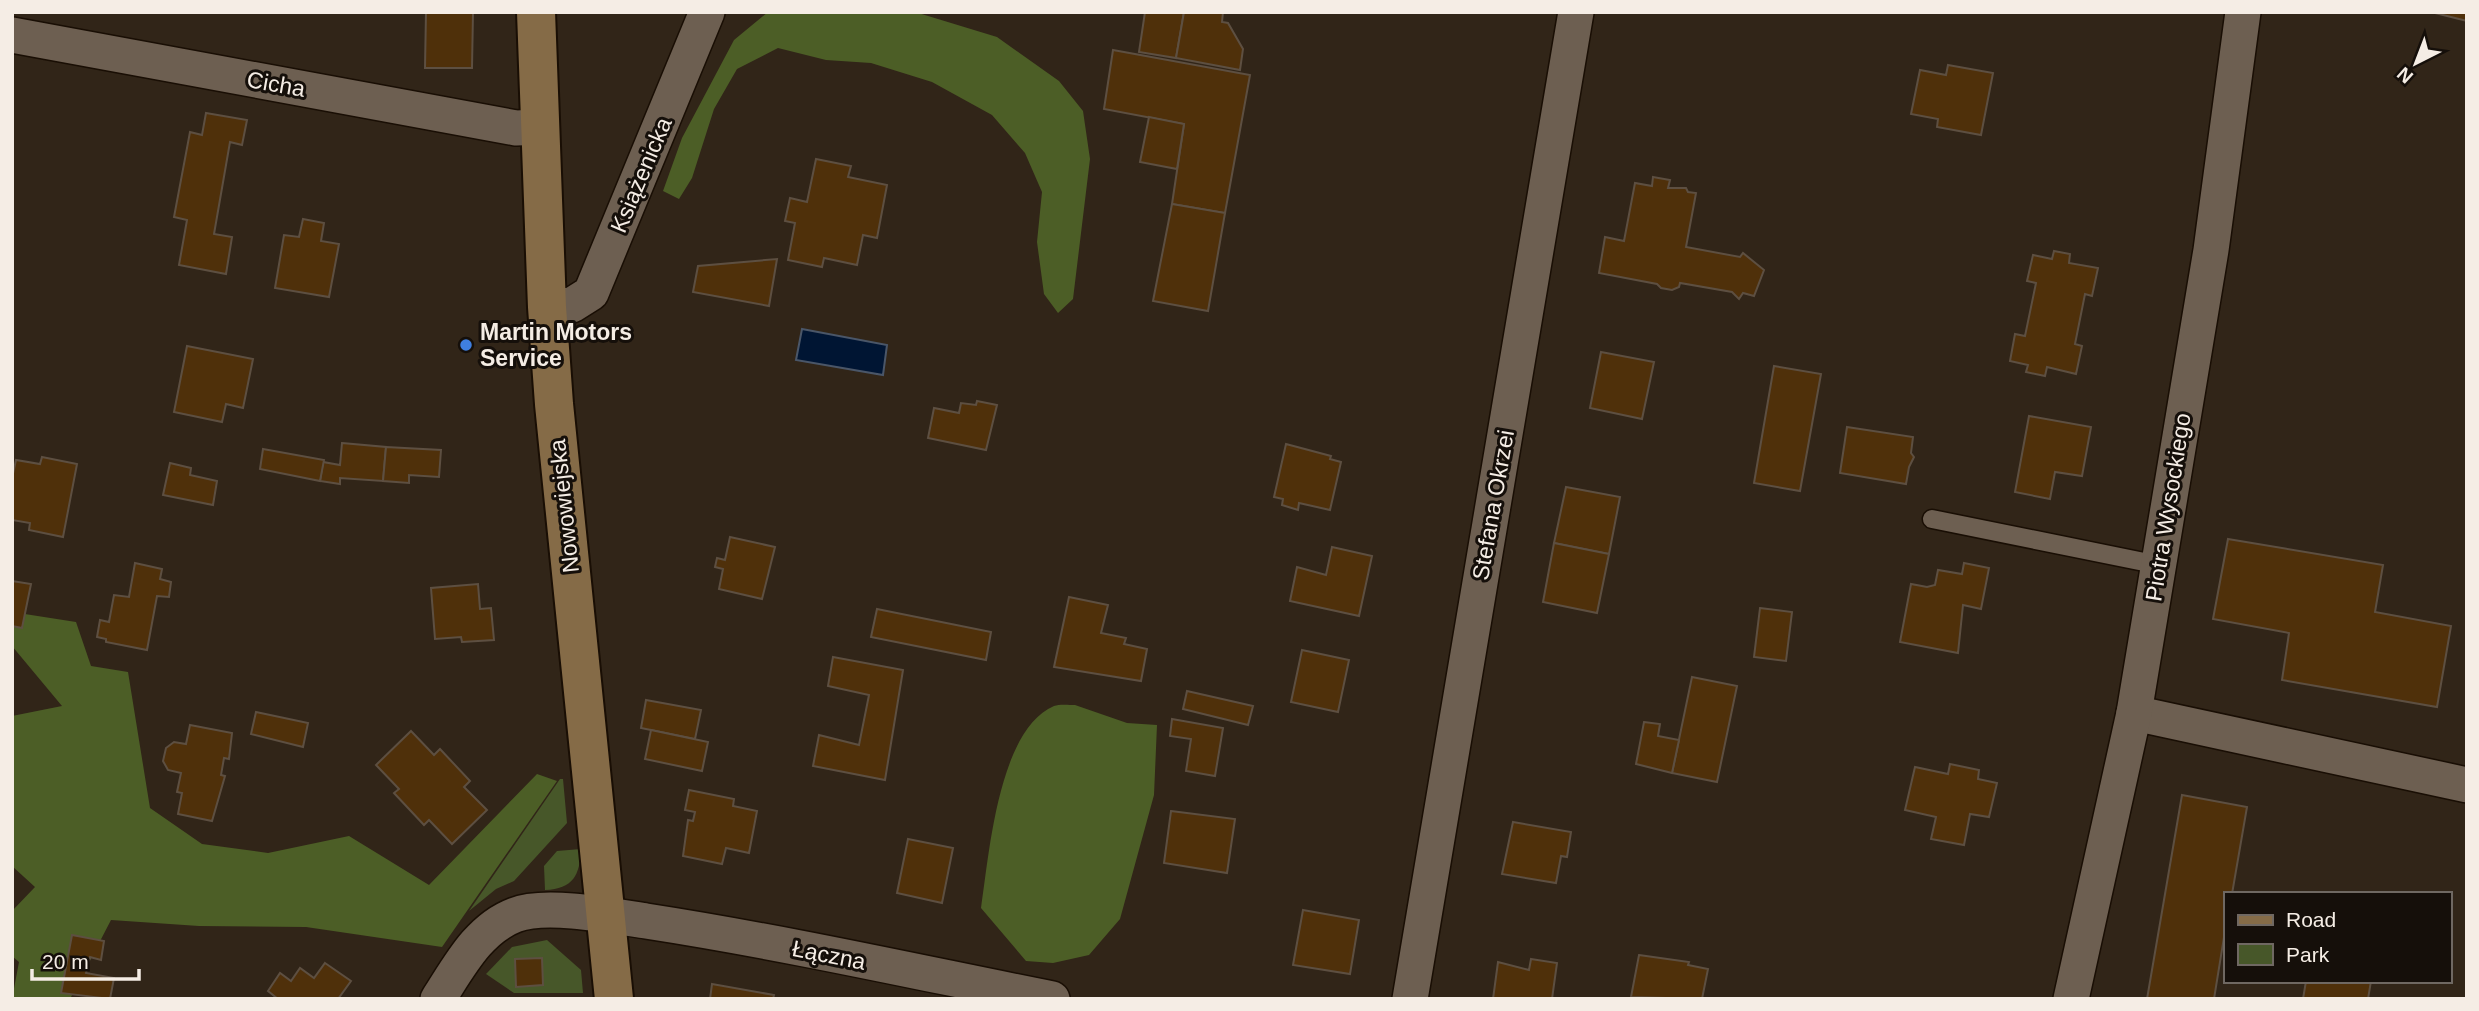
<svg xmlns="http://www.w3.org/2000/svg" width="2479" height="1011" viewBox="0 0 2479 1011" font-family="Arial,sans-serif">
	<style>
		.green { fill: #475729 }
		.forest { fill: #4c5e26 }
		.water { fill: #001533; stroke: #4a5668; stroke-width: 2 }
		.building { fill: #4f300a; stroke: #5d4f41; stroke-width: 2 }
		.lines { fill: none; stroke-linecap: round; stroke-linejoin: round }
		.lane-casing { stroke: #190e04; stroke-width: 21 }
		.street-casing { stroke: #190e04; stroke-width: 38 }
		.secondary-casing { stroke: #190e04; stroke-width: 42 }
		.lane { stroke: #6d5f51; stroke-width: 18 }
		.street { stroke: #6d5f51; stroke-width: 35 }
		.secondary { stroke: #856b47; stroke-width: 38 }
		.shop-dot { fill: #3f7fe0; stroke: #150f0a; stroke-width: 2.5 }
		.labels { text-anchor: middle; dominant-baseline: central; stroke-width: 6; stroke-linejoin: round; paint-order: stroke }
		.street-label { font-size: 23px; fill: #f5ede5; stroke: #150f0a }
		.poi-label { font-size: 23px; font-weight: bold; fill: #f5ede5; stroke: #150f0a; text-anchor: start }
	</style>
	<rect width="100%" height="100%" fill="#312518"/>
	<!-- green -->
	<g class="green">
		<polygon points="560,779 563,779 567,823 514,881 496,889 469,911"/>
		<path d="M581,849C580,875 573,889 545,890L544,866L557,851Z"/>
		<polygon points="547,940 581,970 583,993 514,993 486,974 512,947"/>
	</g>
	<!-- forest -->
	<g class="forest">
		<polygon points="768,12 915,12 997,37 1059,81 1083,111 1090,159 1073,299 1058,313 1044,294 1037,242 1042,192 1025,153 992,115 932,82 871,63 826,60 778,48 737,69 714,109 692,178 679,199 663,191 682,138 734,40"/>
		<polygon points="12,612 76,622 91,666 128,672 150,808 202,844 268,853 349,836 429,885 537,774 557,781 442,947 306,927 199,926 111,920 70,999 12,999 19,962 12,956 12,911 35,887 12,866 12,716 62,706 12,646"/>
		<path d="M1075,705L1127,723L1157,725L1154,795L1120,919L1089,955L1053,963L1026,961L981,908C989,856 998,730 1054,706C1059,704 1069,705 1075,705Z"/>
	</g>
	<!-- water -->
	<polygon class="water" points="802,329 887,345 883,375 796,360"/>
	<!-- building -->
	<g class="building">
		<polygon points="426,12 473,12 472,68 425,68"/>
		<polygon points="1145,12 1184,12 1176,58 1139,52"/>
		<polygon points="1184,12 1223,12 1222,22 1228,23 1243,49 1240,70 1176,58"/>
		<polygon points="2431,12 2467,12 2467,21"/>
		<polygon points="1113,50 1250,75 1225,213 1172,204 1184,124 1104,109"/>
		<polygon points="1948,65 1993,73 1981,135 1937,127 1938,119 1911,114 1920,70 1946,75"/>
		<polygon points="206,113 247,120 242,145 230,142 214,234 232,237 226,274 179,265 187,220 174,217 190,132 202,135"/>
		<polygon points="1149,117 1184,124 1177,169 1140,162"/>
		<polygon points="816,159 851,166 848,177 887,185 877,238 863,235 857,265 824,258 822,267 788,260 795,223 785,221 790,198 807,202"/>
		<polygon points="1653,177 1670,180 1668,188 1686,188 1688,192 1696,193 1686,247 1740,257 1743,253 1764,270 1754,296 1743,293 1739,299 1732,292 1680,283 1679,287 1672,290 1661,288 1657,284 1599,273 1605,237 1624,241 1635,183 1652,186"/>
		<polygon points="1172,204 1225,213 1208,311 1153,301"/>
		<polygon points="303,219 324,223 321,241 339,244 329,297 275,288 284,235 299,237"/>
		<polygon points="2054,251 2070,254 2069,263 2098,268 2092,296 2085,294 2075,344 2082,346 2076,374 2047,367 2045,376 2026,372 2028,365 2010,361 2015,334 2025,336 2036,283 2027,281 2033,255 2052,259"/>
		<polygon points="777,259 769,306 693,292 698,266"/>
		<polygon points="187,346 253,359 243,408 226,404 222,422 174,412"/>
		<polygon points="1601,352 1654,362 1642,419 1590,408"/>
		<polygon points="1774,366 1821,374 1800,491 1754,483"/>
		<polygon points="977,401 997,405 986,450 928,438 934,408 959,413 961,403 976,405"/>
		<polygon points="2029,416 2091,427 2082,476 2055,472 2050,499 2015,492"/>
		<polygon points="1847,427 1913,437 1911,453 1914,457 1909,467 1906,484 1840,473"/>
		<polygon points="342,443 386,447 383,481 340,478 340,484 320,481 323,462 340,465"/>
		<polygon points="1286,444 1331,456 1330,459 1341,462 1330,510 1299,503 1298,510 1282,505 1283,499 1274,497"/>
		<polygon points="386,447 441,450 439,477 409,475 409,483 383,481"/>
		<polygon points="263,449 324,460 320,481 260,469"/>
		<polygon points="42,457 77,464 63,537 29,530 30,523 12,520 12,478 16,460 40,464"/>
		<polygon points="170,463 191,468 190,475 217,481 213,505 163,495"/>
		<polygon points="1566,487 1620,497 1609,554 1554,543"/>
		<polygon points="730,537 775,547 762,599 719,589 723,569 715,567 717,558 725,560"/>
		<polygon points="2228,539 2383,565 2375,612 2451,626 2437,707 2282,680 2289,633 2213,619"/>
		<polygon points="1554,543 1609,554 1597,613 1543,602"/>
		<polygon points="1332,547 1372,556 1359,616 1290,601 1297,567 1326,575"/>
		<polygon points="135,563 162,569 160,579 171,582 169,597 157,596 147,650 106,642 106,639 97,637 100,620 109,622 114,595 129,597"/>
		<polygon points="1964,563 1989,568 1981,609 1963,605 1958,653 1900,642 1911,584 1927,587 1935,585 1938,570 1962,574"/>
		<polygon points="12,581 31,584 22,628 12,626"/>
		<polygon points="478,584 480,609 491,608 494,640 462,642 461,637 435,639 431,588"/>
		<polygon points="1069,597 1108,605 1101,633 1126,638 1124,644 1147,649 1141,681 1054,667"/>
		<polygon points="1760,608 1792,612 1786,661 1754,657"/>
		<polygon points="877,609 991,632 986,660 871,637"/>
		<polygon points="1302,650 1349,660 1338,712 1291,702"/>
		<polygon points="833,657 903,670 885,780 813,766 819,735 859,745 869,695 828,686"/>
		<polygon points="1692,677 1737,686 1717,782 1672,773"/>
		<polygon points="1187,691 1253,706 1248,725 1183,709"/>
		<polygon points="646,700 701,710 695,739 641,728"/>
		<polygon points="256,712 308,723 303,747 251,734"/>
		<polygon points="1172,719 1223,728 1215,776 1186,771 1191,739 1170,736"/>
		<polygon points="1644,722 1660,724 1658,736 1679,740 1672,773 1636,764"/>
		<polygon points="190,725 232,733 229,759 224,758 221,775 225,776 212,821 178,814 182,793 177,792 181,773 168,770 163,761 166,748 174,742 186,744"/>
		<polygon points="651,730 708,742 702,771 645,759"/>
		<polygon points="411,731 434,755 440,749 470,781 464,787 487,810 452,844 429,820 424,825 394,793 399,789 376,765"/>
		<polygon points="1950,764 1979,770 1978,779 1997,783 1989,817 1970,814 1964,845 1931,839 1936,817 1905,810 1915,767 1948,774"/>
		<polygon points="689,790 734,799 733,806 757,811 749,853 726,848 722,864 683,856 688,820 693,821 695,812 685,810"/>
		<polygon points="2182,795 2247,807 2232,894 2225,894 2225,931 2214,999 2147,999"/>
		<polygon points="1171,811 1235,819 1227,873 1164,863"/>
		<polygon points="1513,822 1571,832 1567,857 1561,856 1556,883 1502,874"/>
		<polygon points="908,839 953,848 942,903 897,893"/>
		<polygon points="1303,910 1359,920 1350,974 1293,965"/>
		<polygon points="72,935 104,941 101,960 90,957 86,973 114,978 110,999 61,993"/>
		<polygon points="1639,955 1689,962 1688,965 1708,969 1702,999 1631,997"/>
		<polygon points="542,958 543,985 516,987 515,959"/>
		<polygon points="1531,959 1557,963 1552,999 1493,999 1498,962 1529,970"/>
		<polygon points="325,963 351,981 338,999 278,999 268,991 280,973 291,981 300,968 314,978"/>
		<polygon points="2306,981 2371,981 2368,999 2303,999"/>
		<polygon points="712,984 774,995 773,999 710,999"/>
	</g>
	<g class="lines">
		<defs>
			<polyline id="lane" points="1932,519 2159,565"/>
			<g id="street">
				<polyline points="12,35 516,128 540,127"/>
				<polyline points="547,307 572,305 591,293 707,12"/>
				<polyline points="2134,713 2467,785"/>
				<path d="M438,999C459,967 478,929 515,915C545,903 614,916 646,921C782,942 917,972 1052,999"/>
				<polyline points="1410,999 1576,12"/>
				<polyline points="2071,999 2134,713 2211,250 2243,12"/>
			</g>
			<polyline id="secondary" points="536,12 547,307 554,404 614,999"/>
		</defs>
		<!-- lane casing -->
		<use href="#lane" class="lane-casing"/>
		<!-- street casing -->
		<use href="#street" class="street-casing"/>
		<!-- secondary casing -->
		<use href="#secondary" class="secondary-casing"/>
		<!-- lane -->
		<use href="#lane" class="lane"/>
		<!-- street -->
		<use href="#street" class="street"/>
		<!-- secondary -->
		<use href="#secondary" class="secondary"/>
	</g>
	<!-- markers -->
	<circle class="shop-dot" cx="466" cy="345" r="7"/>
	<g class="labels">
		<!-- street labels -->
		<g class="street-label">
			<text transform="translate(276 84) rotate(10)">Cicha</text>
			<text transform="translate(641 175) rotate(-67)">Książenicka</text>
			<text transform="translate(1493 505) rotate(-80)">Stefana Okrzei</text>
			<text transform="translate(564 506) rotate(-96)">Nowowiejska</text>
			<text transform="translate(2168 507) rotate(-81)">Piotra Wysockiego</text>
			<text transform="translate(829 955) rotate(11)">Łączna</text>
		</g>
		<!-- poi labels -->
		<g class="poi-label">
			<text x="480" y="332">Martin Motors<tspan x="480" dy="26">Service</tspan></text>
		</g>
	</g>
	<!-- border -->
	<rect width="2479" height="1011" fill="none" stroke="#f5ede5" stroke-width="28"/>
	<!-- legend -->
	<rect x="2224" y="892" width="228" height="91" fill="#150f0a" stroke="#6f6862" stroke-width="2"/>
	<rect x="2238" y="915" width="35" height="10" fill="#856b47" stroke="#6f6862" stroke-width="2"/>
	<text x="2286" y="927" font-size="21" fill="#f5ede5">Road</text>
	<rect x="2238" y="944" width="35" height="21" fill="#475729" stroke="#6f6862" stroke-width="2"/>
	<text x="2286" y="962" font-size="21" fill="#f5ede5">Park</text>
	<!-- north arrow -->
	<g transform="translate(2416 63) rotate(222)" stroke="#150f0a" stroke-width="5" paint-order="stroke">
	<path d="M0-5L12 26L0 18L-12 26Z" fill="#f5ede5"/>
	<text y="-10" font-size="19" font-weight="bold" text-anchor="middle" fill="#f5ede5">N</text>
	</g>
	<!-- scale -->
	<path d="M32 969v10h107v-10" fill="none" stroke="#f5ede5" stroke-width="3.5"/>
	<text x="42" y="969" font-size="21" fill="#f5ede5" stroke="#150f0a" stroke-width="5" paint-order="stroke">20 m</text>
</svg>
